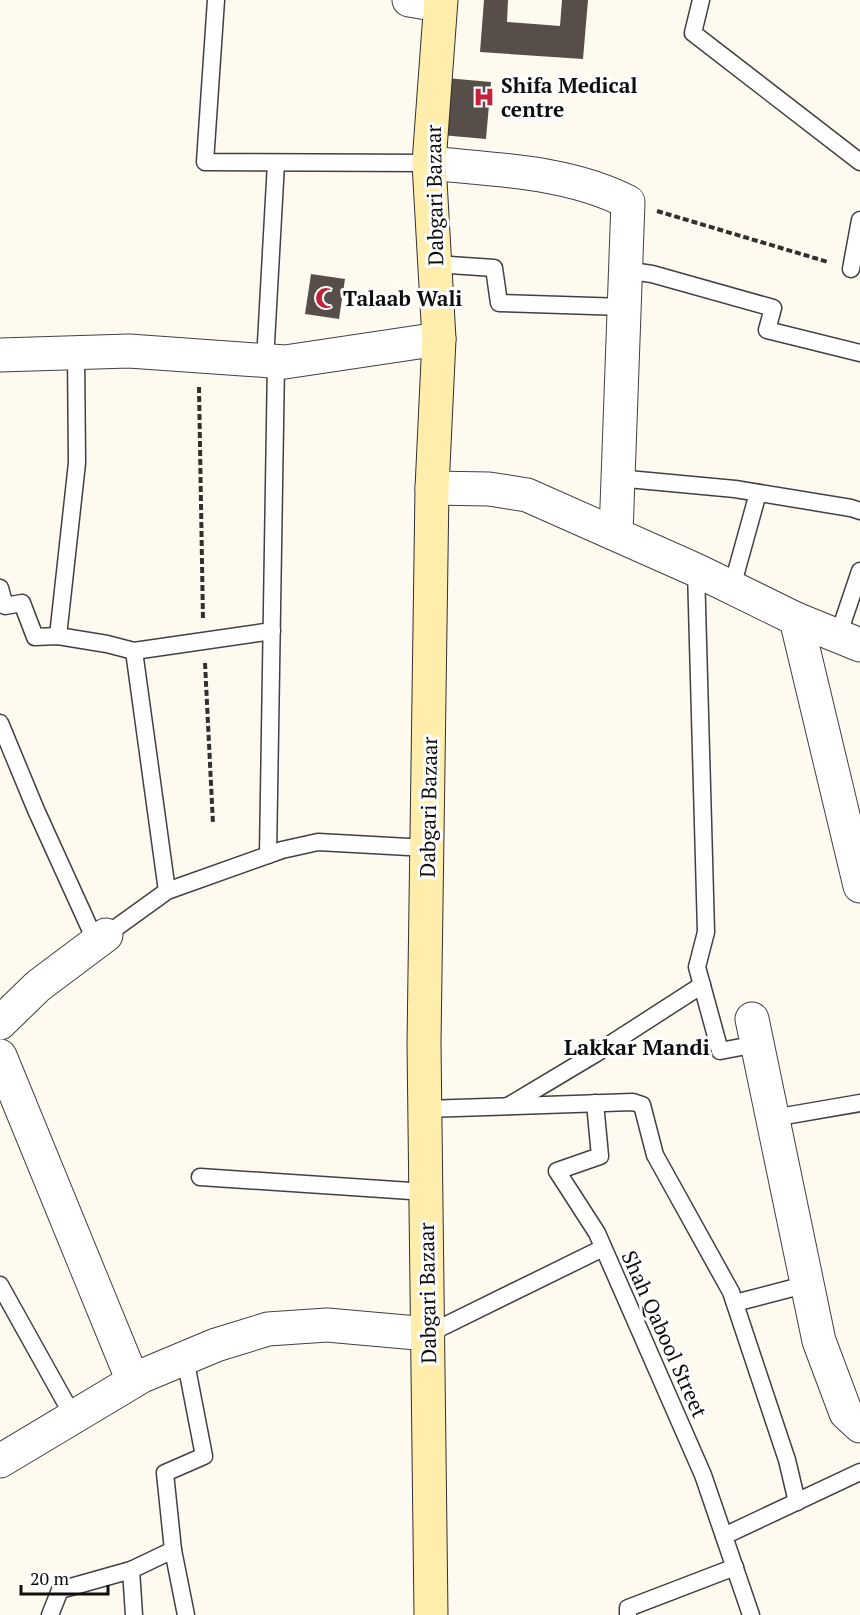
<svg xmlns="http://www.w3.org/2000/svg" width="860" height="1615" viewBox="0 0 860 1615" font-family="'PT Serif',serif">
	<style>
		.building { fill: #574e4a }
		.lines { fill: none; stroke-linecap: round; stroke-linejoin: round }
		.lane-casing { stroke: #414141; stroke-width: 19 }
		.street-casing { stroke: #414141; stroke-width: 35 }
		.secondary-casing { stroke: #303030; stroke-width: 35 }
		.path { stroke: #303030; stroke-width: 4; stroke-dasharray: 6 3; stroke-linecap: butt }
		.lane { stroke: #fff; stroke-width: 16 }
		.street { stroke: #fff; stroke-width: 33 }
		.secondary { stroke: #ffeeab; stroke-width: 33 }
		.labels { text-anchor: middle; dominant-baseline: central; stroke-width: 6; stroke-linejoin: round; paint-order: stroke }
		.poi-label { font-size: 21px; font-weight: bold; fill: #0e0e0e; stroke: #fff; text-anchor: start }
		.street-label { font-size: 21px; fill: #0e0e0e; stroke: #fff }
		.neighbourhood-label { font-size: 22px; font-weight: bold; fill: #0e0e0e; stroke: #fff }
	</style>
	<rect width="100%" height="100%" fill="#fffaf0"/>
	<!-- building -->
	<g class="building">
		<polygon points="484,0 508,0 507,22 560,26 562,0 588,0 583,59 480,52"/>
		<polygon points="446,78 491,82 486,139 441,135"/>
		<polygon points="311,274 345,279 339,319 305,314"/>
	</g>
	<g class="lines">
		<defs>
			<g id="lane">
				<polyline points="216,0 205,162 429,163"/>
				<polyline points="701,0 693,33 860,162"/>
				<polyline points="435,264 494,268 499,303 624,307"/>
				<polyline points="851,269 860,220"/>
				<polyline points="625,270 652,274 773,308 767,330 860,353"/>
				<polyline points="265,361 276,163"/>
				<polyline points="617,478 735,489 851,508 860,511"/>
				<polyline points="696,570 706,932 697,967 720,1051 757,1044"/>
				<polyline points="732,587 758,493"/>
				<polyline points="0,588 5,606 22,603 35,637 58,636 107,644 134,651 272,631"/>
				<polyline points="58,636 77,463 76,353"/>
				<polyline points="838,636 860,571"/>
				<polyline points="134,651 167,891"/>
				<polyline points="0,723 36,810 96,942"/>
				<polyline points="268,855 276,362"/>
				<polyline points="106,935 167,891 282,850 318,842 427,848"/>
				<polyline points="595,1103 600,1156 557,1171 597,1233 703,1475 751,1615"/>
				<polyline points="508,1106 595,1054 702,985"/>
				<polyline points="425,1109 633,1102 642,1105 655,1155 731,1292 787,1460 797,1502"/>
				<polyline points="773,1118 860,1103"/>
				<polyline points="200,1177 426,1192"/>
				<polyline points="0,1285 73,1416"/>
				<polyline points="735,1303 808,1284"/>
				<polyline points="428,1334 603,1248"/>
				<polyline points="724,1536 860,1472"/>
				<polyline points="173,1550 186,1615"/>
				<polyline points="50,1615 60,1590 131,1570"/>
				<polyline points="134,1615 131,1570 173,1550 165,1473 204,1456 185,1358"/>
				<polyline points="628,1615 628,1608 735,1567"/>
			</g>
			<g id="street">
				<polyline points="409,0 439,5"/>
				<path d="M429,163C495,170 568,171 628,202L616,534"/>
				<polyline points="0,355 129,351 285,362 439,339"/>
				<polyline points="432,488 489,489 527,495 696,570 796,619 860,645"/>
				<polyline points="796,619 860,886"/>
				<polyline points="752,1019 819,1341 846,1413 860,1426"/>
				<polyline points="0,1023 38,986 106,935"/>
				<polyline points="0,1056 133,1381"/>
				<polyline points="0,1461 142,1376 216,1345 268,1329 327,1325 428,1334"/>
			</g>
			<polyline id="secondary" points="431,1615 424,1043 432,488 439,339 429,163 441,0"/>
		</defs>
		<!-- lane casing -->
		<use href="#lane" class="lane-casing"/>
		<!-- street casing -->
		<use href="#street" class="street-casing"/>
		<!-- secondary casing -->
		<use href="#secondary" class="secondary-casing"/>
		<!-- path -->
		<g class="path">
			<polyline points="657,211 828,262"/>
			<polyline points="199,387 203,620"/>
			<polyline points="205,663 213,824"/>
		</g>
		<!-- lane -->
		<use href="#lane" class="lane"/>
		<!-- street -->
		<use href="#street" class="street"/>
		<!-- secondary -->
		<use href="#secondary" class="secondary"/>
	</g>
	<!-- icons -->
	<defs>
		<symbol id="hospital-bare" viewBox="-9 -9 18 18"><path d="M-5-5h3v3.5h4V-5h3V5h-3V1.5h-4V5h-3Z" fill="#c22339" stroke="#fff" stroke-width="2.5" paint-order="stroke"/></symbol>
		<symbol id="mosque-bare" viewBox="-9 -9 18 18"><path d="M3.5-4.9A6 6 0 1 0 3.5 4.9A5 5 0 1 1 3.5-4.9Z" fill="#c22339" stroke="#fff" stroke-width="2.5" paint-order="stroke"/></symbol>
	</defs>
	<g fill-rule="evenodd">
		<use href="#hospital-bare" x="469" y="82" width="30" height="30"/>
		<use href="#mosque-bare" x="311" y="283" width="30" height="30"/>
	</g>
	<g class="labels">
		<!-- poi labels -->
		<g class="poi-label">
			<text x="501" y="85">Shifa Medical<tspan x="501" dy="24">centre</tspan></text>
			<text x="343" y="298">Talaab Wali</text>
		</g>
		<!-- street labels -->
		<g class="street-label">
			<text transform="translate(434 195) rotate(-91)">Dabgari Bazaar</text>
			<text transform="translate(428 807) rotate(-89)">Dabgari Bazaar</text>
			<text transform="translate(427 1293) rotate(-91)">Dabgari Bazaar</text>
			<text transform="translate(665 1334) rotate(66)">Shah Qabool Street</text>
		</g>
		<!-- neighbourhood labels -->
		<g class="neighbourhood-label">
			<text x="637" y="1046">Lakkar Mandi</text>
		</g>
	</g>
	<!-- scale -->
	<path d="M21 1585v9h87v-9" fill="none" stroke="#0e0e0e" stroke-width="3"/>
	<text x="30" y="1585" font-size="18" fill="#0e0e0e" stroke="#ffffff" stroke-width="4.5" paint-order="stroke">20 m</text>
</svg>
